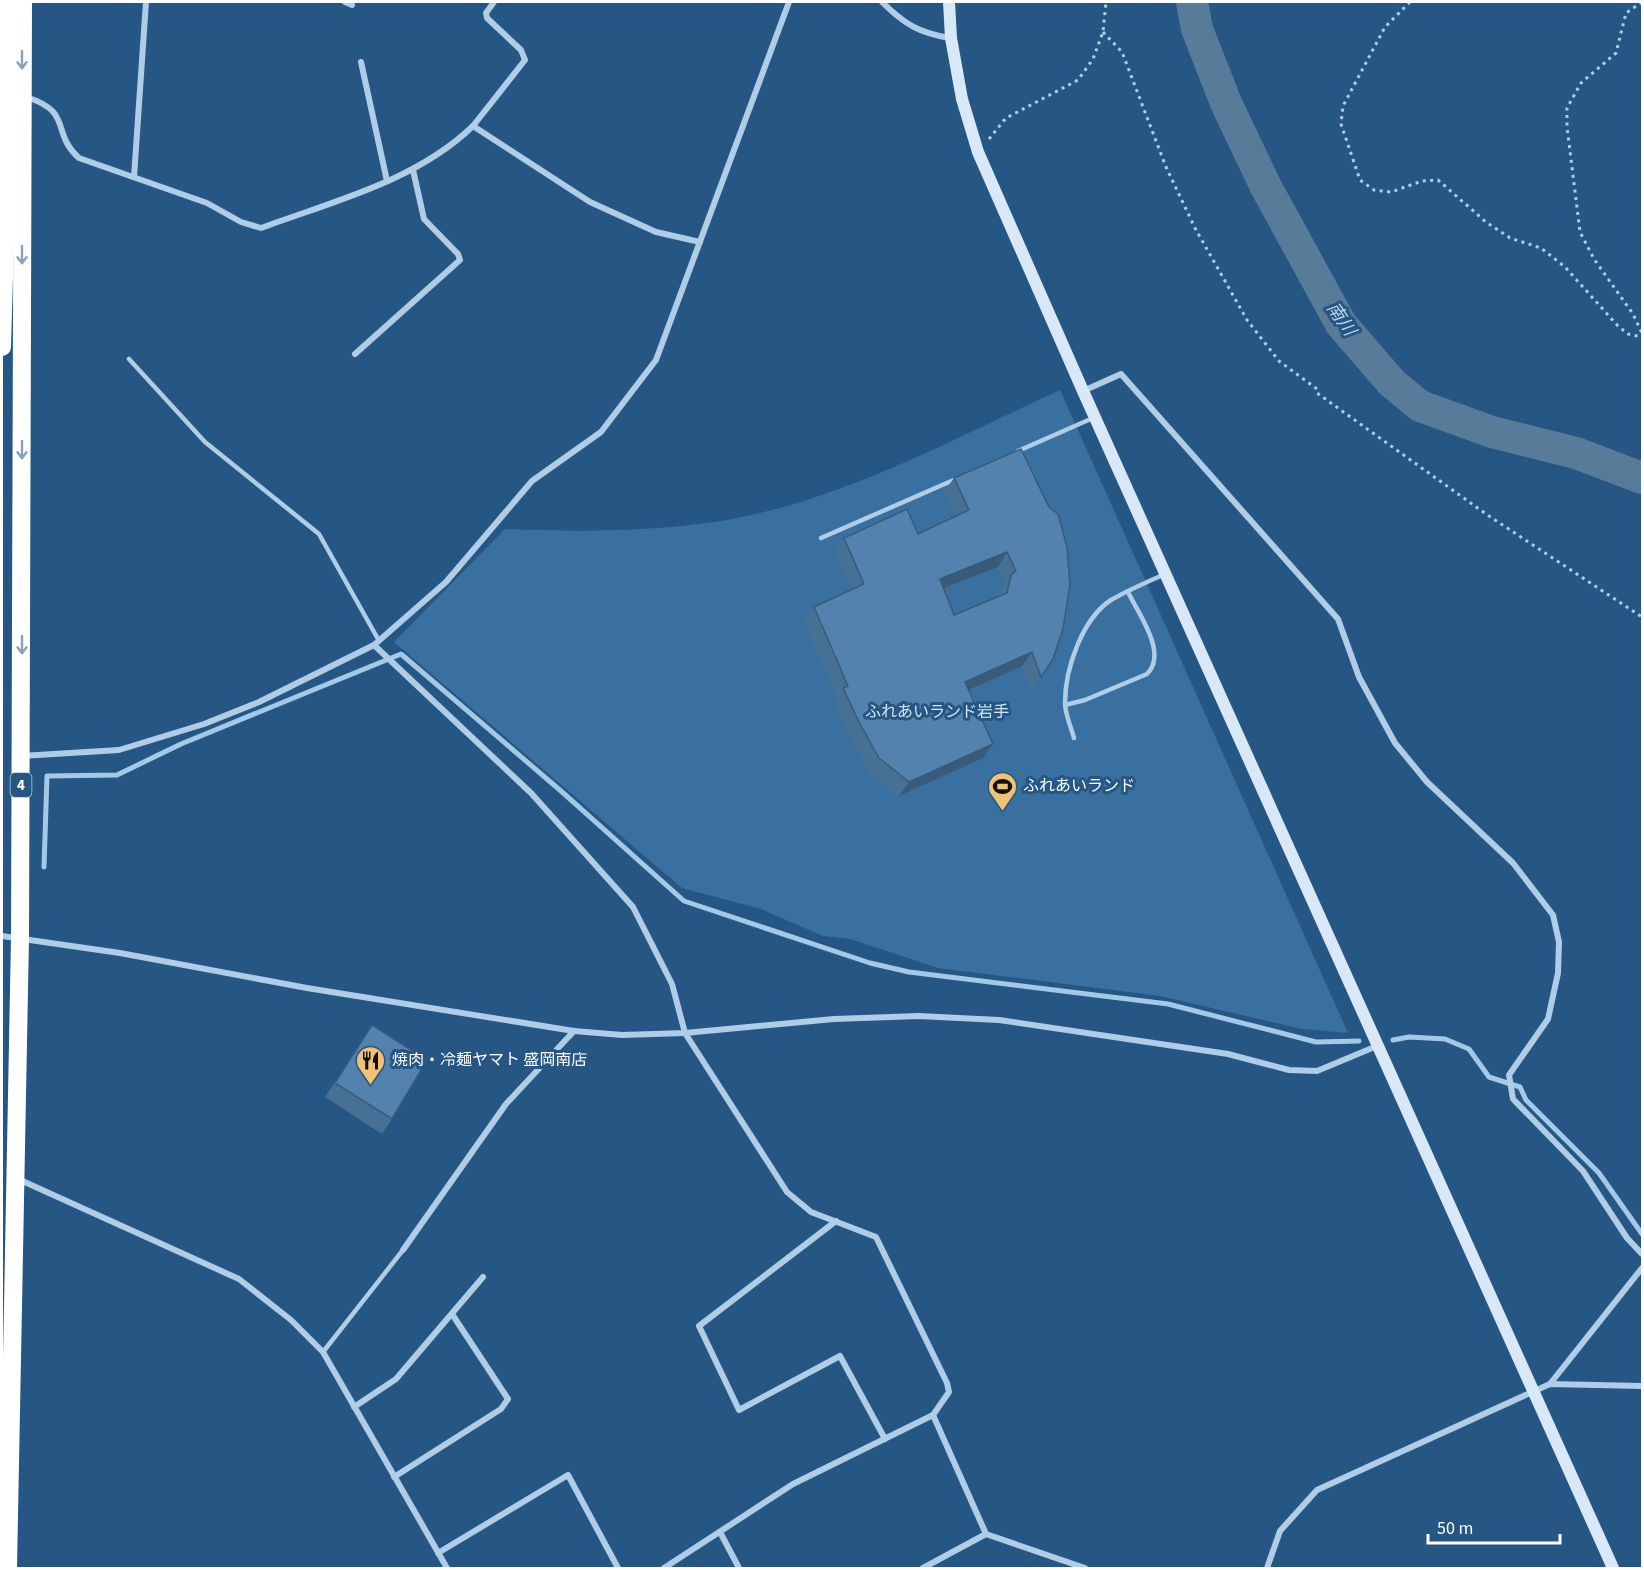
<svg xmlns="http://www.w3.org/2000/svg" width="1644" height="1570" viewBox="0 0 1644 1570" font-family="'Source Sans 3','Noto Sans JP',sans-serif">
	<style>
		.green { fill: #3a70a0 }
		.lines { fill: none; stroke-linecap: round; stroke-linejoin: round }
		.stream { stroke: #a3c9e8; stroke-width: 5 }
		.river { stroke: #597b9a; stroke-width: 32 }
		.path { stroke: #afcde7; stroke-width: 3; stroke-dasharray: 3 4.5; stroke-linecap: butt }
		.lane { stroke: #afcde7; stroke-width: 4.5 }
		.street { stroke: #afcde7; stroke-width: 6 }
		.secondary { stroke: #d9e8f6; stroke-width: 12 }
		.highway { stroke: #fff; stroke-width: 18 }
		.wall { fill: #477095; fill-rule: evenodd }
		.shaded-wall { fill: #395b79 }
		.building { fill: #5282ad; stroke: #395b79; stroke-width: 1.5; fill-rule: evenodd }
		.oneway { stroke: #88a2bb }
		.labels { text-anchor: middle; dominant-baseline: central; stroke-width: 6; stroke-linejoin: round; paint-order: stroke }
		.shield { fill: #265683; stroke: #beccda; stroke-width: 1.5 }
		.shield-label { font-size: 15px; font-weight: bold; fill: #fff }
		.park-label { font-size: 16px; fill: #d3e5f6; stroke: #265683 }
		.poi-label { font-size: 16px; fill: #fff; stroke: #265683; text-anchor: start }
		.water-label { font-size: 18px; font-style: italic; fill: #bbd7ef; stroke: #265683 }
	</style>
	<rect width="100%" height="100%" fill="#265683"/>
	<!-- green -->
	<path class="green" d="M1060,390L1348,1033L1302,1029L1160,996L938,968L850,939L823,936L761,909L682,888L394,642L505,529C580,532 652,532 727,520C844,499 953,439 1060,390Z"/>
	<g class="lines">
		<!-- stream -->
		<g class="stream">
			<polyline points="44,867 47,776 117,775 181,744 401,654 561,791 684,901 870,963 909,972 1168,1004 1316,1042 1359,1041"/>
			<polyline points="1393,1040 1409,1037 1445,1039 1469,1049 1489,1077 1520,1087 1526,1100 1599,1173 1642,1234"/>
		</g>
		<!-- river -->
		<polyline class="river" points="1192,2 1197,29 1226,103 1266,187 1341,324 1392,383 1420,406 1492,432 1576,453 1642,478"/>
		<!-- path -->
		<g class="path">
			<polyline points="1410,2 1385,27 1343,106 1341,124 1360,180 1374,190 1391,192 1422,181 1438,180 1486,222 1510,238 1541,248 1565,267 1618,326 1628,334 1642,337"/>
			<polyline points="1642,2 1626,13 1616,53 1581,83 1567,108 1567,127 1580,232 1594,259 1633,314 1642,333"/>
			<polyline points="1103,32 1122,52 1166,167 1195,228 1247,320 1279,361 1317,389 1317,393 1486,514 1642,617"/>
			<polyline points="989,139 1006,118 1078,80 1093,59 1103,32 1106,2"/>
		</g>
		<!-- lane -->
		<g class="lane">
			<polyline points="129,359 205,442 319,534 378,639"/>
			<polyline points="1018,451 1093,418"/>
			<polyline points="821,538 956,479"/>
			<path d="M1065,705L1085,700L1147,674C1168,653 1139,615 1128,592"/>
			<path d="M1074,738C1071,727 1065,714 1065,703C1065,669 1082,619 1111,600C1128,590 1147,582 1165,574"/>
			<polyline points="323,1352 403,1250"/>
		</g>
		<!-- street -->
		<g class="street">
			<polyline points="345,2 352,5"/>
			<path d="M882,2C904,24 919,33 950,38"/>
			<polyline points="361,62 387,181"/>
			<path d="M26,97C74,112 50,132 79,158L207,203L241,222L261,228C334,201 416,181 473,126L590,202L656,232L700,242"/>
			<polyline points="473,126 525,60 521,50 487,18 486,13 494,2"/>
			<polyline points="134,177 146,2"/>
			<polyline points="355,354 460,260 458,254 424,219 413,170"/>
			<polyline points="1083,391 1121,374 1338,619 1359,677 1395,743 1427,782 1513,863 1553,915 1559,942 1558,973 1548,1019 1509,1075 1513,1099 1583,1171 1627,1238 1642,1254"/>
			<polyline points="374,645 531,793 633,907 672,984 685,1033 787,1192 811,1212 876,1237 947,1383 949,1392 933,1415 793,1484 664,1568"/>
			<polyline points="21,756 119,750 204,724 259,702 374,645 446,582 532,481 601,432 656,360 789,2"/>
			<polyline points="2,936 120,953 307,988 574,1031 622,1035 685,1033 834,1019 919,1016 999,1020 1228,1054 1289,1070 1317,1071 1377,1046"/>
			<polyline points="18,1179 239,1279 291,1320 323,1352 447,1568"/>
			<polyline points="836,1221 699,1326 739,1410 840,1356 885,1439"/>
			<polyline points="403,1250 506,1104 574,1031"/>
			<polyline points="1550,1384 1642,1268"/>
			<polyline points="354,1407 396,1379 483,1277"/>
			<polyline points="933,1415 986,1534 1085,1568"/>
			<polyline points="394,1477 501,1409 508,1399 452,1314"/>
			<polyline points="720,1532 739,1568"/>
			<polyline points="438,1553 568,1475 618,1568"/>
			<polyline points="923,1568 986,1534"/>
			<polyline points="1267,1568 1280,1531 1317,1490 1550,1384 1642,1386"/>
		</g>
		<!-- secondary -->
		<polyline class="secondary" points="949,2 951,38 962,99 978,152 1083,391 1613,1568"/>
		<!-- highway -->
		<g class="highway">
			<polyline points="2,347 8,136 6,2"/>
			<polyline points="8,1568 20,938 23,2"/>
		</g>
	</g>
	<!-- wall -->
	<g class="wall">
		<path d="M1021,449L1053,659L1031,691L1022,666L969,690L993,744L983,758L899,796L869,772L849,736L833,702L837,697L804,621L814,607L851,590L835,552L844,538L918,534L956,516L944,492L954,478ZM998,567L1005,583L1001,589L999,597L954,615L943,588Z"/>
		<polygon points="372,1025 392,1119 382,1134 325,1097"/>
	</g>
	<!-- shaded-wall -->
	<g class="shaded-wall">
		<polygon points="1007,552 998,567 930,593 940,579"/>
		<polygon points="1032,652 1022,666 955,696 965,682"/>
		<polygon points="993,744 983,758 899,796 909,782"/>
	</g>
	<!-- building -->
	<g class="building">
		<path d="M1021,449L1049,507L1058,514L1067,547L1070,584L1063,629L1053,659L1041,677L1032,652L965,682L993,744L909,782L879,758L859,722L843,688L848,686L814,607L864,584L844,538L907,509L918,534L969,510L954,478ZM1007,552L1016,571L1011,575L1007,593L954,615L940,579Z"/>
		<polygon points="372,1025 427,1060 392,1119 335,1083"/>
	</g>
	<!-- one-way arrows -->
	<defs><path id="oneway-shaft" d="M-6 0H5M1.5-3L5.5 0L1.5 3" fill="none" stroke-width="1.6" stroke-linecap="round" stroke-linejoin="round" transform="scale(1.5)"/></defs>
	<g class="oneway">
		<use href="#oneway-shaft" transform="translate(22 60) rotate(90)"/>
		<use href="#oneway-shaft" transform="translate(22 255) rotate(90)"/>
		<use href="#oneway-shaft" transform="translate(22 450) rotate(90)"/>
		<use href="#oneway-shaft" transform="translate(22 645) rotate(90)"/>
	</g>
	<!-- icons -->
	<defs>
		<symbol id="stadium-pin" viewBox="-11 -11 22 30"><path d="M0 17L-7.5 6A9.5 9.5 0 1 1 7.5 6Z" fill="#f0c274" stroke="#265683"/><path d="M0-5a6.5 5 0 1 0 0 10a6.5 5 0 1 0 0-10ZM-3.5-1.8h7v3.6h-7Z" fill="#111"/></symbol>
		<symbol id="restaurant-pin" viewBox="-11 -11 22 30"><path d="M0 17L-7.5 6A9.5 9.5 0 1 1 7.5 6Z" fill="#f0c274" stroke="#265683"/><path d="M-5-6h1v4h1v-4h1v4h1v-4h1v5L-1.5 .5V6h-2V.5L-5-1ZM5-6V6H3V1.5H1.5Q1.5-4 5-6Z" fill="#111"/></symbol>
	</defs>
	<g fill-rule="evenodd">
		<use href="#stadium-pin" x="986" y="770" width="33" height="45"/>
		<use href="#restaurant-pin" x="354" y="1044" width="33" height="45"/>
	</g>
	<g class="labels">
		<!-- shield labels -->
		<rect class="shield" x="10.5" y="773" width="21" height="24" rx="4.5"/>
		<g class="shield-label">
			<text x="21" y="785">4</text>
		</g>
		<!-- park labels -->
		<g class="park-label">
			<text x="937" y="712">ふれあいランド岩手</text>
		</g>
		<!-- poi labels -->
		<g class="poi-label">
			<text x="1023" y="786">ふれあいランド</text>
			<text x="392" y="1060">焼肉・冷麺ヤマト 盛岡南店</text>
		</g>
		<!-- water labels -->
		<g class="water-label">
			<text transform="translate(1341 319) rotate(56)">南川</text>
		</g>
	</g>
	<!-- border -->
	<rect width="1644" height="1570" fill="none" stroke="#ffffff" stroke-width="6"/>
	<!-- scale -->
	<path d="M1428 1534v9h132v-9" fill="none" stroke="#ffffff" stroke-width="3"/>
	<text x="1437" y="1534" font-size="18" fill="#ffffff" stroke="#265683" stroke-width="4.5" paint-order="stroke">50 m</text>
</svg>
